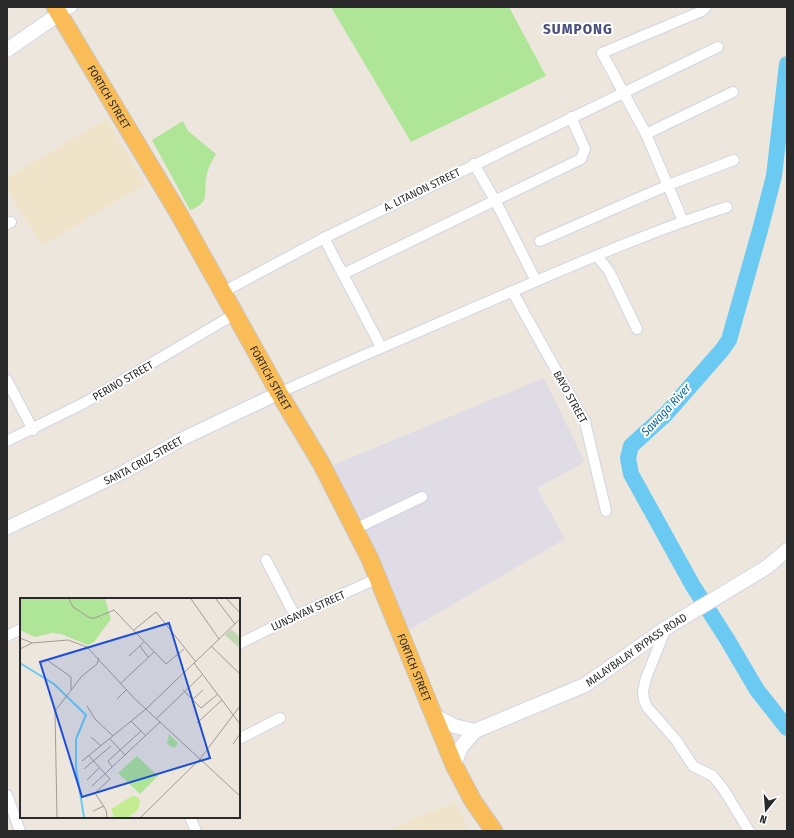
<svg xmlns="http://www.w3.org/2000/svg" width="794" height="838" viewBox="0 0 794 838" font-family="'Fira Sans Condensed',sans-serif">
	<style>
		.industrial { fill: #dfdce5 }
		.education { fill: #efe4ca }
		.green { fill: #afe596 }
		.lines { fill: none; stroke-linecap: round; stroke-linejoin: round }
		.river { stroke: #6bcaf2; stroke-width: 16 }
		.minor-casing { stroke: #d1d4e3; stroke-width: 12 }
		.tertiary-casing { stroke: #d1d4e3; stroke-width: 15 }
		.secondary-casing { stroke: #d1d4e3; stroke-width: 16 }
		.trunk-casing { stroke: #c8c8c8; stroke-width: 19 }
		.minor { stroke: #fff; stroke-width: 10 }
		.tertiary { stroke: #fff; stroke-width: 13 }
		.secondary { stroke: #fff; stroke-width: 14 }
		.trunk { stroke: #fabc56; stroke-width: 17 }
		.labels { text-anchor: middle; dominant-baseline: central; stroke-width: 4; stroke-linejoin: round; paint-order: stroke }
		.street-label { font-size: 11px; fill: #2a2a2a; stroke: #fff }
		.water-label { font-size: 12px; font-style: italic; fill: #0a679f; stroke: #fff }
		.district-label { font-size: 15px; font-weight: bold; letter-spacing: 1px; fill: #49517c; stroke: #fff }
		.inset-river { fill: none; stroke: #6bcaf2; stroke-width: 2 }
		.inset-road { fill: none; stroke: #9f9b95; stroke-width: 1 }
		.view { fill: #1d4ed8; fill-opacity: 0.15; stroke: #1d4ed8; stroke-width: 2 }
		.inset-edge { fill: none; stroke: #2a2a2a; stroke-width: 2 }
	</style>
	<rect width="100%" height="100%" fill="#ede6dc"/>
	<!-- industrial -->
	<polygon class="industrial" points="544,378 585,462 537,488 565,539 409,630 333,465"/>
	<!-- education -->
	<g class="education">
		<polygon points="106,119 145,184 42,246 7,188 7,178"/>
		<polygon points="455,802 469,831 388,831 403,824"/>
	</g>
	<!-- green -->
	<g class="green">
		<polygon points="331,7 509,7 546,76 411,142"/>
		<path d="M183,121L188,131L216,154C211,162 207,170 206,180C204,197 209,203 190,210L152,140Z"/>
	</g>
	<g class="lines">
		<!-- river -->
		<polyline class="river" points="787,64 774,176 760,230 729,340 722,350 666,414 631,446 628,458 631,474 693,586 727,639 757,690 787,728"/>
		<defs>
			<g id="minor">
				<polyline points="59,14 72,7"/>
				<polyline points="646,134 733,92"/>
				<polyline points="474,164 496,202 536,281"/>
				<polyline points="683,221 646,134 602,53 702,11 706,7"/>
				<polyline points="7,224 11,222"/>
				<polyline points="324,238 381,347"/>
				<polyline points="540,241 666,186 734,160"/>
				<polyline points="597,256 609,271 637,329"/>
				<polyline points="343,274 581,159 585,149 571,117"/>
				<polyline points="512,291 585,422 606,511"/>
				<polyline points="223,292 324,238 718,47"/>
				<polyline points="7,380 33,430"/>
				<path d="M279,393C356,358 435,325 513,291C583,261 654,230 727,207"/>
				<polyline points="7,441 84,403 235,314"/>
				<polyline points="355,529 422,497"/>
				<polyline points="266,560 295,616"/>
				<polyline points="666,628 646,678 643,691 644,700 647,707 676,740 693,766 713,776 724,790 749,831"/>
				<polyline points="7,636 21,629"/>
				<polyline points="239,644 295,616 378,578"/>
				<polyline points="239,739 280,718"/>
				<polyline points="7,795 20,831"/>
				<polyline points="190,817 196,831"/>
			</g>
			<g id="tertiary">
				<path id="s1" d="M7,528L124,472L182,439L279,393"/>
			</g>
			<g id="secondary">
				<polyline points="7,50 59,14"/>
				<polyline points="435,716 454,726 475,731"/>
				<path id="s2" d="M454,765L461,747L475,731L585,685L666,628L767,567L787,550"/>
			</g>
			<g id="trunk">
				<path id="s3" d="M55,7L179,214L279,393L321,463L370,559L454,765L473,801L494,831"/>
			</g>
		</defs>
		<!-- minor casing -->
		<use href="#minor" class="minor-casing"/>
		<!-- tertiary casing -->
		<use href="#tertiary" class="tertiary-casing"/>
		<!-- secondary casing -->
		<use href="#secondary" class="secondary-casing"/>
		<!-- trunk casing -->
		<use href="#trunk" class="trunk-casing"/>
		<!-- minor -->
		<use href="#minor" class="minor"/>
		<!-- tertiary -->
		<use href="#tertiary" class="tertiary"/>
		<!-- secondary -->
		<use href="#secondary" class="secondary"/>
		<!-- trunk -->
		<use href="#trunk" class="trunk"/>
	</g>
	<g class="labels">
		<!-- street labels -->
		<g class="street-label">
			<text stroke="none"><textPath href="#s3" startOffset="105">FORTICH STREET</textPath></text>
			<text transform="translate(422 190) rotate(-26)">A. LITANON STREET</text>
			<text stroke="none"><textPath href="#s3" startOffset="429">FORTICH STREET</textPath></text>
			<text transform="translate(123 381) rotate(-30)">PERINO STREET</text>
			<text transform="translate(570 397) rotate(61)">BAYO STREET</text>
			<text stroke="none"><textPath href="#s1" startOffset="152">SANTA CRUZ STREET</textPath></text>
			<text transform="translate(308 611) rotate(-25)">LUNSAYAN STREET</text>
			<text stroke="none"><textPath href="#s2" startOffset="222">MALAYBALAY BYPASS ROAD</textPath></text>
			<text stroke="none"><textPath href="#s3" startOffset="753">FORTICH STREET</textPath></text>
		</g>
		<!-- water labels -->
		<g class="water-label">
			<text transform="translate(666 410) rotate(-47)">Sawaga River</text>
		</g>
		<!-- district labels -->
		<g class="district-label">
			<text x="578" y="29">SUMPONG</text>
		</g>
	</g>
	<!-- overview -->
	<g transform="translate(20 598)">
		<rect width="220" height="220" fill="#ede6dc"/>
		<path d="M0,1H85L91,21L74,44L68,47L41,36L32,35L15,39L0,32ZM149,136L158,145L154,150L147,146ZM117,158L138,178L120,196L98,175Z" fill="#afe596"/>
		<path d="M211,31L220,39L218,49L205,37Z" fill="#c3d7b2"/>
		<path d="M112,198L118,199L120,203L118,212L109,219H94L91,211Z" fill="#c4ed92"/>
		<path class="inset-river" d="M0,65L34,86L66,117L56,141V170L64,219"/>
		<path class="inset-road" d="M49,1L53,9L70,20H75L94,12L146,66L164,51M171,1L199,41M196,1L215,26M207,1L220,15M114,32L136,14L176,64M0,40L12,45L48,42L67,49L115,101L220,198M120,48L128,59M191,48L220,76M0,51L12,45M109,58L124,44M27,62L51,79V92M174,65L220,126M100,86L134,54M163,92L181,110L198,96M97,101L106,92M172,102L183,92M67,108L75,121L93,138M136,121L183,76M111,123L126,138M177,125L202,102M71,139L81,148M90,141L105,157M213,146L220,136M69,158L90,181L75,195L86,212L87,219M180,161L220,108M62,163L126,111L220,21M92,169L88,163L121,133M64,171L91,148M67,182L79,170M72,188L140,124M73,213L84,208M37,219L35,113L62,78L77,66L79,60M121,219L180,161"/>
		<path class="view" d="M149,25L190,160L62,199L20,64Z"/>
		<rect width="220" height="220" class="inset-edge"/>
	</g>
	<!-- border -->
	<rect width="794" height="838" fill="none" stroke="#2a2a2a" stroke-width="16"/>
	<!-- north arrow -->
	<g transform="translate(766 810) rotate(197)" stroke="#ffffff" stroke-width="3" paint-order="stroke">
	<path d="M0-3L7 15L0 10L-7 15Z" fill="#2a2a2a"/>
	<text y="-6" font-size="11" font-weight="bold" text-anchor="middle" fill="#2a2a2a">N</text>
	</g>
</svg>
